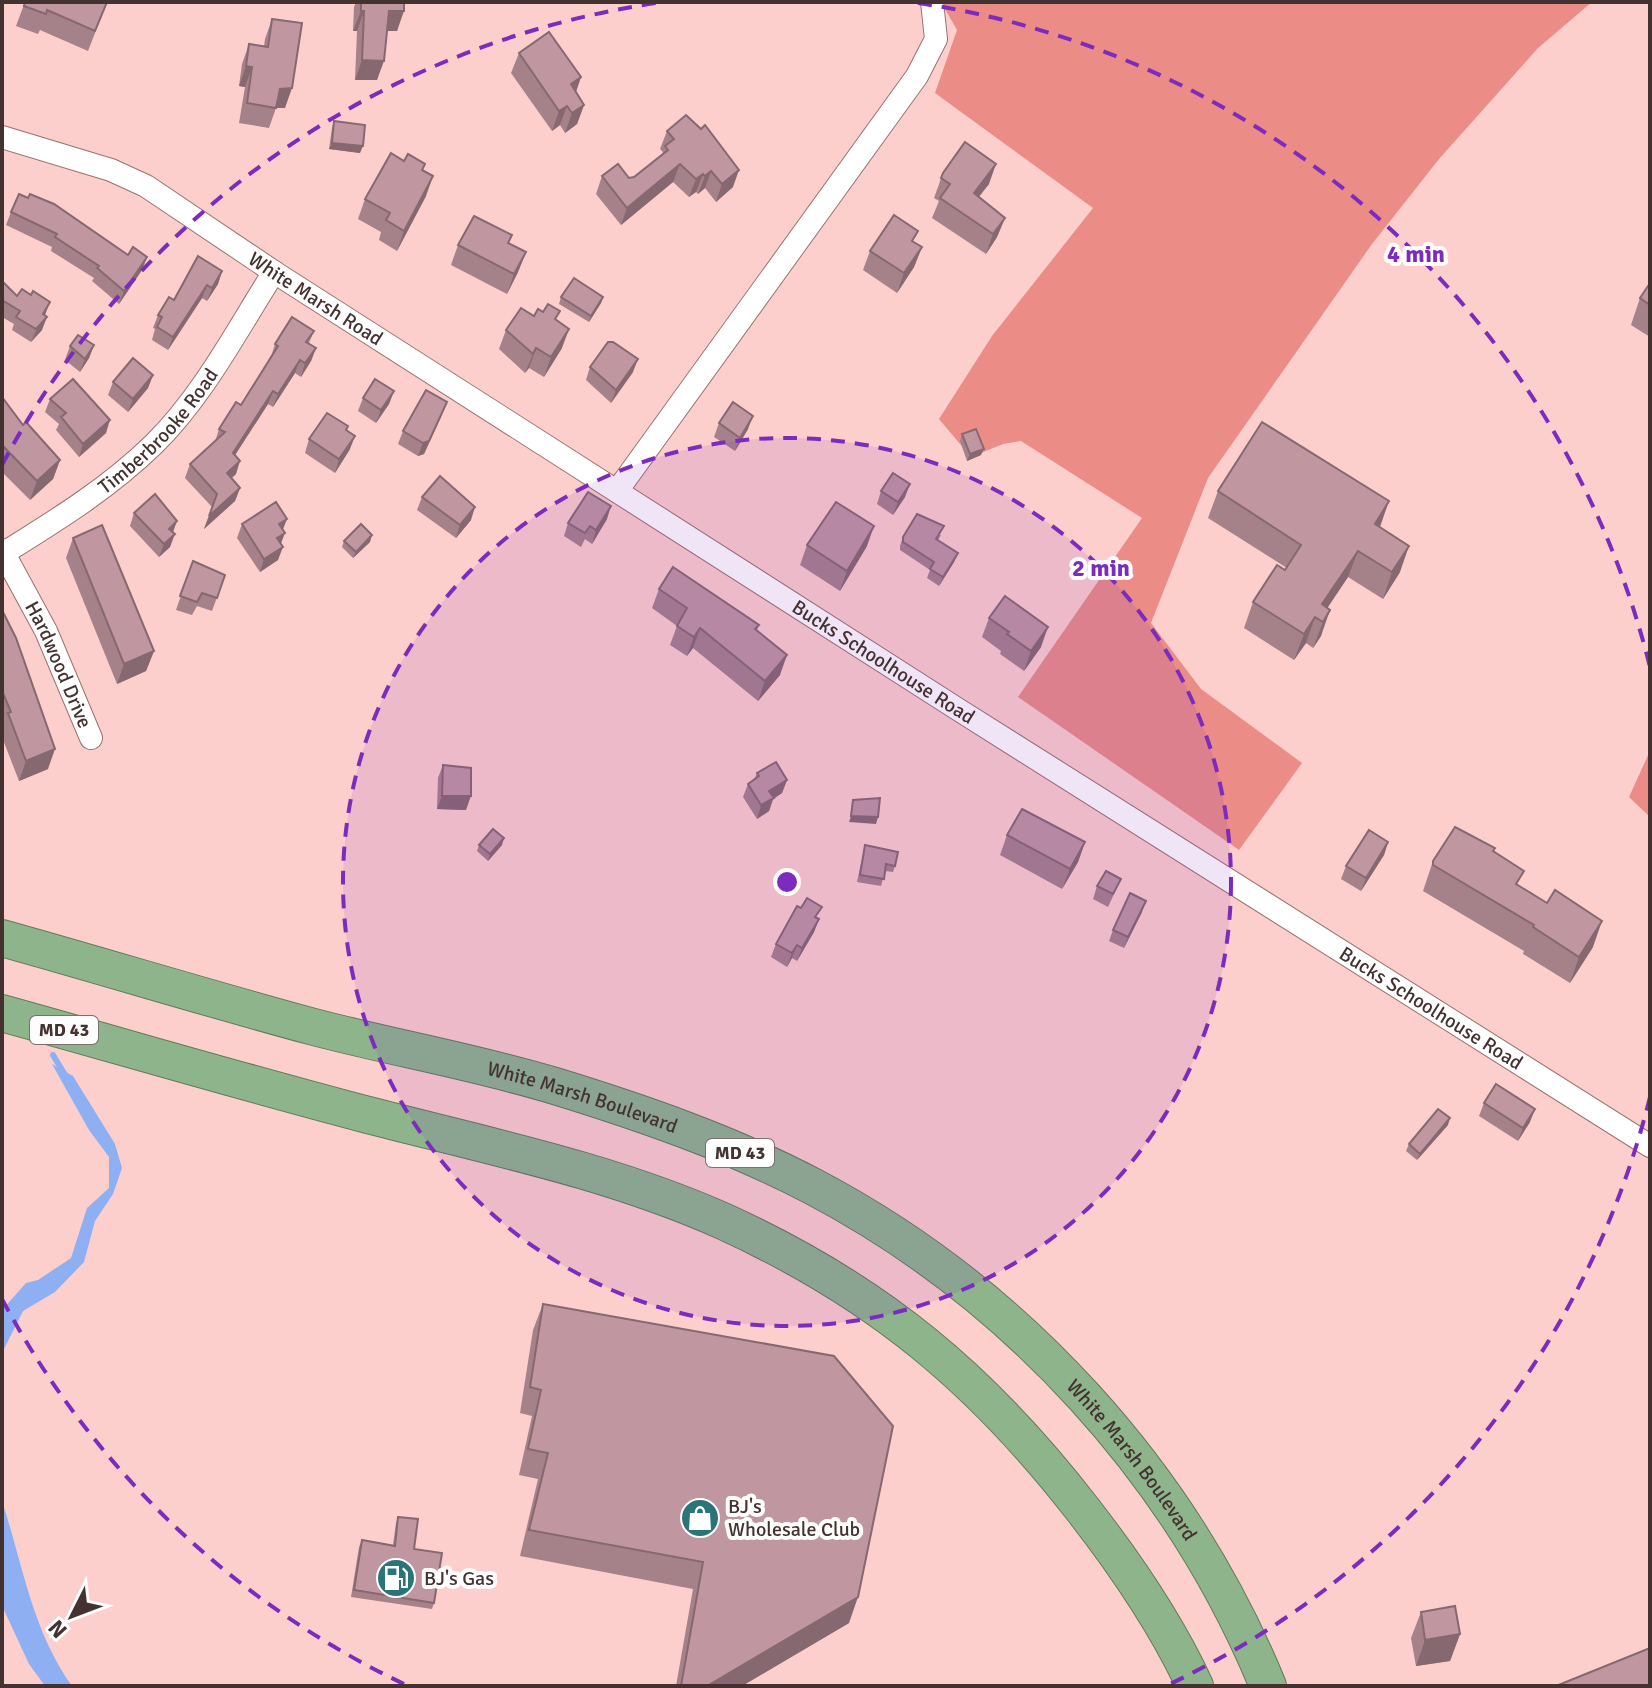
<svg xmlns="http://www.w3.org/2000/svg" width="1652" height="1688" viewBox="0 0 1652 1688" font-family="Signika,sans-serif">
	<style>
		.green { fill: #eb8c87 }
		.water { fill: #8eb0f2 }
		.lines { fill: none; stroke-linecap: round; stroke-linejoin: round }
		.stream { stroke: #8eb0f2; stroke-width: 6 }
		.minor-casing { stroke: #9a716e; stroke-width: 24 }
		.trunk-casing { stroke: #617a59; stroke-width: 38 }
		.minor { stroke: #fff; stroke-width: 22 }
		.trunk { stroke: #8eb48b; stroke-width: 36 }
		.wall { fill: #a5818a }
		.shaded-wall { fill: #866970 }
		.building { fill: #c096a0; stroke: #866970; stroke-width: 2 }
		.ring { fill: none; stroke: #7b2cbf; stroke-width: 4; stroke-dasharray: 14 10 }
		.labels { text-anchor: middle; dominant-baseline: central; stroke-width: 8; stroke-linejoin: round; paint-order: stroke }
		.shield { fill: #fdfdfd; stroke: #7c6f6e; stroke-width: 2 }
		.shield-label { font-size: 18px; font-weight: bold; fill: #443231 }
		.street-label { font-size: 20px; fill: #443231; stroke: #fdfdfd }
		.poi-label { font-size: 20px; fill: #443231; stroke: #fdfdfd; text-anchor: start }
		.centre { fill: #7b2cbf; stroke: #fdfdfd; stroke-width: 4 }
		.ring-label { font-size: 24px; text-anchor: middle; font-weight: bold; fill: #7b2cbf; stroke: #fdfdfd; stroke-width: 8; stroke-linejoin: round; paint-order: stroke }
	</style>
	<rect width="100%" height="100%" fill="#fdcfcc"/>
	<!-- green -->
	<g class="green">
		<polygon points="941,2 1592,2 1538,48 1439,159 1372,244 1208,478 1151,623 1201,689 1302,763 1239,850 1018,697 1142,518 1021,441 1003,444 971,457 939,419 992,336 1093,208 935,93 957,30"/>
		<polygon points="1650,751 1650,817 1629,797"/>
	</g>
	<!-- water -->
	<g class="water">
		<polygon points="52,1064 73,1076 115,1144 122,1168 113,1194 95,1221 84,1262 55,1292 23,1311 2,1353 2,1310 26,1283 38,1280 71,1258 87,1208 109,1188 109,1157 89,1130"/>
		<path d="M2,1501C23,1565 32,1630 72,1686H45L29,1664L4,1610Z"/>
	</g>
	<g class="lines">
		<!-- stream -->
		<polyline class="stream" points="53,1055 65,1075"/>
		<defs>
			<g id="minor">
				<path id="s1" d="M2,137L111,170L146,186L274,272L959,710L1650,1146"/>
				<polyline points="617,491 917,76 936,39 932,2"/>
				<path id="s2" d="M2,550L46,631L91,738"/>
				<path id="s3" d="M4,553C57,520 109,488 154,444C203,396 237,330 274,272"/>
			</g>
			<g id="trunk">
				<path id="s4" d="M2,938C106,967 210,999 314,1027C394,1048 476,1062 555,1086C643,1113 732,1144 814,1187C1017,1294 1181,1474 1268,1686"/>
				<path d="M2,1013C124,1047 246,1083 368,1115C488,1146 611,1171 725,1222C878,1292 982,1379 1084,1511C1126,1565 1166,1623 1195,1686"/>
			</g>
		</defs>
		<!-- minor casing -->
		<use href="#minor" class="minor-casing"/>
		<!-- trunk casing -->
		<use href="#trunk" class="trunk-casing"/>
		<!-- minor -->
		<use href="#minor" class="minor"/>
		<!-- trunk -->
		<use href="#trunk" class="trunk"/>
	</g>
	<!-- wall -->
	<g class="wall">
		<polygon points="25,2 107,2 88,51 40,30 38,34 16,26"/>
		<polygon points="356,2 404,2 397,31 387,31 377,80 355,80 357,31 353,31 354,7"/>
		<polygon points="272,19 285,108 276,108 269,128 239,123 245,87 239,86 242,64 249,44 264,46 265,39"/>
		<polygon points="519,53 581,77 576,92 584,105 577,124 565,133 560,125 552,131 511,73"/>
		<polygon points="334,121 360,153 329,149 332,128"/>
		<polygon points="667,131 733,187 716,202 705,188 698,194 696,192 689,197 673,182 621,225 596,194 602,176 629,178 634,177 662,154 663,152 660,149"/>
		<polygon points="423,170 426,196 397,251 379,240 381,232 358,219 365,199"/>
		<polygon points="943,173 989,184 979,197 1005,218 997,237 986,254 932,218 939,201 934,198"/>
		<polygon points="11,212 128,255 147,257 142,270 119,304 92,281 94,278 51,251 52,247 6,225"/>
		<polygon points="914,242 922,247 914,267 897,293 863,270 870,251"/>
		<polygon points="509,243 526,252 518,272 507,294 451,265 458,245"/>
		<polygon points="222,271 218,284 207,301 202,298 168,350 152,340 155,329 153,328 158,315 174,300"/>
		<polygon points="2,281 17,296 45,315 42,330 31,342 12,330 14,324 2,317"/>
		<polygon points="1650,283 1650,337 1631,325 1640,298"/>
		<polygon points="561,297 603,297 601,303 589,322 559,304"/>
		<polygon points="534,316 557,320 562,348 544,377 529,368 525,373 499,349 506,330"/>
		<polygon points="314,331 309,343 316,348 311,361 301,377 295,373 273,407 268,404 235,455 236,474 232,478 240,488 235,501 204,529 212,507 185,478 190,464 215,442 219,429 241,405 271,357 275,344"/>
		<polygon points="94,345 89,358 80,372 65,360 70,346"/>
		<polygon points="590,367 633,372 611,403 586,380"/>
		<polygon points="153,375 148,388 128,412 108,395 113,382"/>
		<polygon points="394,391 389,404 376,423 358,411 363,398"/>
		<polygon points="2,397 23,425 60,460 53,479 30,500 2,472"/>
		<polygon points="50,399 106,433 79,457 56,430 59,424 45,412"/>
		<polygon points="442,415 424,454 418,456 398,444 403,431"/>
		<polygon points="719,423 748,429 735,451 714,437"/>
		<polygon points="346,431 350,449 335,473 305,453 309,439"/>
		<polygon points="962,434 981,455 967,461 960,441"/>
		<polygon points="881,491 905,497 893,515 877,504"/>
		<polygon points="1218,491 1380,527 1400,572 1383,599 1348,577 1327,608 1321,636 1313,648 1306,643 1294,660 1244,628 1253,602 1287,568 1208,518"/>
		<polygon points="422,497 471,520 456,538 417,510"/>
		<polygon points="134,513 173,533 170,547 159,557 130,526"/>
		<polygon points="607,519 592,544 585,539 581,547 564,536 568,523"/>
		<polygon points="242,524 281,544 278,560 260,572 237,538"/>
		<polygon points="941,535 938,540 958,553 954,562 939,586 927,578 930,570 900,550 900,546 903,537"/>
		<polygon points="73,538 154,651 146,671 117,684 66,558"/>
		<polygon points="344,541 370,542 353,558 342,547"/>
		<polygon points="807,545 867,546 840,591 800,565"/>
		<polygon points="193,561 225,575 212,611 197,606 192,615 176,610"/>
		<polygon points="659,589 759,625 757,630 780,675 758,701 693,648 687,656 670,645 677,626 652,608"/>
		<polygon points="2,610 48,769 19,781 2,737"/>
		<polygon points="989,618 1041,647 1024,671 1000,654 1001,651 982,637"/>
		<polygon points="443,765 466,810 437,809 438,778"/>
		<polygon points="757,773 787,780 782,793 773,799 769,811 757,819 743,797 748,784 754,780"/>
		<polygon points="1007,835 1085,842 1078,862 1062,889 1000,855"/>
		<polygon points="1388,842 1384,855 1361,891 1341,879 1346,866"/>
		<polygon points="479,845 502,845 488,861 477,851"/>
		<polygon points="865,845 895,866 893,872 885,871 881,886 857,882"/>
		<polygon points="1494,852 1519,886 1593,947 1570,983 1523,954 1524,951 1423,891 1433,861"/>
		<polygon points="1121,879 1108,907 1093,899 1097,886"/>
		<polygon points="1142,912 1124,948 1109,941 1113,930"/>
		<polygon points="818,918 819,919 814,932 797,961 792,958 787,967 771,957 776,944"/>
		<polygon points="1484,1103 1530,1122 1518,1141 1479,1116"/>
		<polygon points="1448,1125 1417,1160 1406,1151 1409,1144"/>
		<polygon points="543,1304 849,1623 742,1686 676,1686 693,1589 520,1556 538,1479 519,1475 532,1416 520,1413 533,1330"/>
		<polygon points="398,1517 414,1549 434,1603 432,1609 351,1597 359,1547 362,1540 393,1545 396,1523"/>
		<polygon points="1421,1612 1460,1634 1450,1661 1416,1666 1411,1638"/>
	</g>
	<!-- shaded-wall -->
	<g class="shaded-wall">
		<polygon points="361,11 364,11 357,31 353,31"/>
		<polygon points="389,11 404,11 397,31 382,31"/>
		<polygon points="362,60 384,61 377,80 355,80"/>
		<polygon points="246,66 252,67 245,87 239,86"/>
		<polygon points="581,77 574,97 571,84"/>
		<polygon points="292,88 285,108 276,108 280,89"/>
		<polygon points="584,105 577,124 565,133 572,113"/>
		<polygon points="567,106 560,125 552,131 559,111"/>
		<polygon points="332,143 363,146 360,153 329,149"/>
		<polygon points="680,164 673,182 621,225 627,208"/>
		<polygon points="996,164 989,184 966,212 974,193"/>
		<polygon points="739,170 733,187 716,202 722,184"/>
		<polygon points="711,171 705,188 698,194 705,176"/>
		<polygon points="703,174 696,192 689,197 696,179"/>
		<polygon points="433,176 426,196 397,251 404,231"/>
		<polygon points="1005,218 997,237 986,254 993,234"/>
		<polygon points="922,247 914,267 897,293 904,273"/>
		<polygon points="526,252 518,272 507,294 514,274"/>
		<polygon points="147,257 142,270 119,304 124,291"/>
		<polygon points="222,271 218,284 207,301 212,288"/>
		<polygon points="207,285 202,298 168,350 173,337"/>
		<polygon points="603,297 601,303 589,322 591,316"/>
		<polygon points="50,302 45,315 47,317 42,330 31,342 43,314"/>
		<polygon points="569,329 562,348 544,377 551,357"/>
		<polygon points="94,345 89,358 80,372 85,359"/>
		<polygon points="316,348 311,361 301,377 305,363"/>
		<polygon points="536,348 529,368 525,373 533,354"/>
		<polygon points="638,359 633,372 611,403 616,390"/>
		<polygon points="300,360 295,373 273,407 278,394"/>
		<polygon points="153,375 148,388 128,412 133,399"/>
		<polygon points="273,391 268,404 228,466 233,453"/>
		<polygon points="394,391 389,404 376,423 381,410"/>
		<polygon points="447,402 424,454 418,456 423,443"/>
		<polygon points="753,416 748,429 735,451 740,438"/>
		<polygon points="110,420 106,433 79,457 83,444"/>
		<polygon points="355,436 350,449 335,473 339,459"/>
		<polygon points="984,449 981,455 967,461 970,454"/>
		<polygon points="60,460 53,479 30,500 37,481"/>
		<polygon points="240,461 236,474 222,486 227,473"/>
		<polygon points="910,484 905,497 893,515 898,502"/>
		<polygon points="240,488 235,501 204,529 209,516"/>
		<polygon points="1389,501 1380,527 1375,524"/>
		<polygon points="611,506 607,519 592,544 596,530"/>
		<polygon points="475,507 471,520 456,538 460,525"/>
		<polygon points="287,519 282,532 279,524"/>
		<polygon points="177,521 172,535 169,529"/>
		<polygon points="874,526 867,546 840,591 847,571"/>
		<polygon points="285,533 280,546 277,538"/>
		<polygon points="175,534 170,547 159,557 164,544"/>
		<polygon points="372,535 370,542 353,558 356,552"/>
		<polygon points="1409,546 1400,572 1383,599 1392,572"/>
		<polygon points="283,547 278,560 260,572 264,559"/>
		<polygon points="1358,551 1348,577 1320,619 1322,604"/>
		<polygon points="958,553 954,562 939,586 943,577"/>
		<polygon points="1330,610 1321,636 1313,648 1323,622"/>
		<polygon points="1315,617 1306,643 1294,660 1304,634"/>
		<polygon points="1048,627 1041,647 1024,671 1031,651"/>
		<polygon points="700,628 693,648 687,656 694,637"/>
		<polygon points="154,651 146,671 117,684 124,664"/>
		<polygon points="787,655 780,675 758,701 765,681"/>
		<polygon points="55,749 48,769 19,781 26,761"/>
		<polygon points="787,780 782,793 773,799 769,811 757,819 761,805 769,791"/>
		<polygon points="442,796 471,796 466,810 437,809"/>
		<polygon points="851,816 878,817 876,824 849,822"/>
		<polygon points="504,838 502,845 488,861 490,854"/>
		<polygon points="1085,842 1078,862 1062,889 1070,869"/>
		<polygon points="1388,842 1384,855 1361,891 1366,878"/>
		<polygon points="1146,901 1142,912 1124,948 1128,937"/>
		<polygon points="819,919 814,932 797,961 802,948"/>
		<polygon points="1602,921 1593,947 1570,983 1579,957"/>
		<polygon points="797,945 792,958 787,967 792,953"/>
		<polygon points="1535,1109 1530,1122 1518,1141 1523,1128"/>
		<polygon points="1450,1118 1448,1125 1417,1160 1420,1154"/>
		<polygon points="858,1597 849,1623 742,1686 707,1686"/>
		<polygon points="1460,1634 1450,1661 1416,1666 1425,1640"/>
	</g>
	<!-- building -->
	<g class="building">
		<polygon points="25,2 107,2 95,31 47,10 46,14 24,6"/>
		<polygon points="361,2 404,2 404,11 389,11 384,61 362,60 364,11 361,11"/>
		<polygon points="272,19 302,23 292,88 280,89 276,108 247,103 252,67 246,66 249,44 268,47"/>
		<polygon points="549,32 581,77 571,84 584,105 572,113 567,106 559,111 519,53"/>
		<polygon points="686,115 701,129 705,125 739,170 722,184 711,171 705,176 703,174 696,179 680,164 627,208 602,176 618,164 629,178 634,177 668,150 665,146 674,139 667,131"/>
		<polygon points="334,121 365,125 363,146 332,143"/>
		<polygon points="965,142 996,164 974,193 1005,218 993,234 940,198 950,184 941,178 943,173"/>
		<polygon points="391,153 404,161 408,154 425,164 422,170 433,176 404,231 386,220 390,213 365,199"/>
		<polygon points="19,194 28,198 30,194 54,204 128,255 133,247 147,257 124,291 97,268 99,266 55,237 57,234 11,212"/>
		<polygon points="894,215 918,231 912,241 922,247 904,273 870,251"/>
		<polygon points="474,216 512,235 508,243 526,252 514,274 458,245"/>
		<polygon points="198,256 222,271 212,288 207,285 173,337 157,327 162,317 158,315 169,297 174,300"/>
		<polygon points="574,278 603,297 591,316 561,297"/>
		<polygon points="2,281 17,296 22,289 31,295 33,291 50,302 43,314 47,317 36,329 16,317 20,311 2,300"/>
		<polygon points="1650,283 1650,305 1640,298"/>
		<polygon points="548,304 560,311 555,319 569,329 551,357 536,348 533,354 506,330 521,308 534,316 538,309 543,312"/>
		<polygon points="292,317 314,331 306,342 316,348 305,363 300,360 278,394 273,391 233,453 240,461 227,473 240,488 209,516 217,494 190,464 225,432 219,429 236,402 241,405 278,346 275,344"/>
		<polygon points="78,335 94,345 85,359 70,346"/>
		<polygon points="608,342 613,342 638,359 616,390 590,367"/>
		<polygon points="133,358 153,375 133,399 113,382"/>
		<polygon points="73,379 110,420 83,444 61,417 66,413 50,399"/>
		<polygon points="375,379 394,391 381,410 363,398"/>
		<polygon points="426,390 447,402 429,441 423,443 403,431"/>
		<polygon points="2,397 23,425 26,422 60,460 37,481 2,445"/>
		<polygon points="733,402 753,416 740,438 719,423"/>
		<polygon points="327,413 348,426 346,430 355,436 339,459 309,439"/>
		<polygon points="1262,422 1389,501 1375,524 1409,546 1392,572 1358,551 1322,604 1330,610 1323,622 1315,617 1304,634 1253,602 1277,565 1285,570 1301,545 1218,491"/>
		<polygon points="976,429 984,449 970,454 962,434"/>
		<polygon points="893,473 910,484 898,502 881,491"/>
		<polygon points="440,476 475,507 460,525 422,497"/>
		<polygon points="588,492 611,506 596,530 590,526 585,533 568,523"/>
		<polygon points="155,494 177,521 169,529 175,534 164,544 134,513"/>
		<polygon points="276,502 287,519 279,524 285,533 277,538 283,547 264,559 242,524"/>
		<polygon points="836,502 874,526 847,571 807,545"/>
		<polygon points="917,514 944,526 936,539 958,553 943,577 930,569 934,562 903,542 903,537"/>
		<polygon points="361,524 372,535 356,552 344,541"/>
		<polygon points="102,525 154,651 124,664 73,538"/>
		<polygon points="193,561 225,575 217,598 202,593 197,602 180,596"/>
		<polygon points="673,567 759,625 755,629 787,655 765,681 700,628 694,637 677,626 687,608 659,589"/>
		<polygon points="1005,596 1048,627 1031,651 1007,634 1009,632 989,618"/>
		<polygon points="2,610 16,638 55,749 26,761 8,713 11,712 2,691"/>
		<polygon points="776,762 787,780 769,791 774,798 761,805 748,784 759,776 757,773"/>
		<polygon points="443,765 471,768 471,796 442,796"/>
		<polygon points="880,798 878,817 851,816 853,800"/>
		<polygon points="1022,809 1085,842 1070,869 1007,835"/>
		<polygon points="1455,827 1495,848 1493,851 1524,871 1516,884 1547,903 1555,890 1602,921 1579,957 1533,927 1534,925 1433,865 1433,861"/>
		<polygon points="493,829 504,838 490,854 479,845"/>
		<polygon points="1369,830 1388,842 1366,878 1346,866"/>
		<polygon points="865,845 898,852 895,866 886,864 884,879 860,875"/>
		<polygon points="1106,871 1121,879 1113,894 1097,886"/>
		<polygon points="1130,893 1146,901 1128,937 1113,930"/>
		<polygon points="807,898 822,907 815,917 819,919 802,948 797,945 792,953 776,944 797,906 801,908"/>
		<polygon points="1496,1084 1535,1109 1523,1128 1484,1103"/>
		<polygon points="1438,1109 1450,1118 1420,1154 1409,1144"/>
		<polygon points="543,1304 834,1356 893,1426 858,1597 707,1686 681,1686 703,1562 529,1530 548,1453 528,1449 541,1390 530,1387"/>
		<polygon points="398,1517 418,1519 414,1549 442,1553 434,1603 354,1590 362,1540 395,1546"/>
		<polygon points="1455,1606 1460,1634 1425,1640 1421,1612"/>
		<polygon points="1650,1648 1650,1686 1556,1686"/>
	</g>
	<!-- distance rings -->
	<circle cx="787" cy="882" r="444" fill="#7b2cbf" fill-opacity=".12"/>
	<g class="ring">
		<circle cx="787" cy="882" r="444"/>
		<path d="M1650 1097A889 889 0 0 1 1170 1684M404 1684A889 889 0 0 1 2 1299M2 465A889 889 0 0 1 656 3M918 3A889 889 0 0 1 1650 667"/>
	</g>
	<!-- icons -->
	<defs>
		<symbol id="shop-disc" viewBox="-11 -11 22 22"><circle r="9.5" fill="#2b747a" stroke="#fdfdfd"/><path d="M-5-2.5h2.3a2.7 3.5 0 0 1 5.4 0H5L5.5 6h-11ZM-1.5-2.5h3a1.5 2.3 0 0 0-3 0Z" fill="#fff"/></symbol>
		<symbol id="fuel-disc" viewBox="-11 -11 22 22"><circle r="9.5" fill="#2b747a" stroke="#fdfdfd"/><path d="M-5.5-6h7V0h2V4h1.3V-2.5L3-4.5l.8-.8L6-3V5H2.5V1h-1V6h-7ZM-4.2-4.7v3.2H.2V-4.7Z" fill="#fff"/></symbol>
	</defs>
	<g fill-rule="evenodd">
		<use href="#shop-disc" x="678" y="1496" width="44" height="44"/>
		<use href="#fuel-disc" x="374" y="1556" width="44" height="44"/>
	</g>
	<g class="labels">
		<!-- shield labels -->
		<g class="shield">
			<rect x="30" y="1016" width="68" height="28" rx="6"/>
			<rect x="706" y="1139" width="68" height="28" rx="6"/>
		</g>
		<g class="shield-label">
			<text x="64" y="1030">MD 43</text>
			<text x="740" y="1153">MD 43</text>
		</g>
		<!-- street labels -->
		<g class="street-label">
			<text stroke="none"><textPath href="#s1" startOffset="356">White Marsh Road</textPath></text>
			<text stroke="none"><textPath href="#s3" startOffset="198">Timberbrooke Road</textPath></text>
			<text stroke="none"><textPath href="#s1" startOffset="1030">Bucks Schoolhouse Road</textPath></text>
			<text stroke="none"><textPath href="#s2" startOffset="128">Hardwood Drive</textPath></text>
			<text stroke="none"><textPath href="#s1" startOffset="1678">Bucks Schoolhouse Road</textPath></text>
			<text stroke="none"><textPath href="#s4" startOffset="602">White Marsh Boulevard</textPath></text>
			<text stroke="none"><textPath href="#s4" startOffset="1274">White Marsh Boulevard</textPath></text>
		</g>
		<!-- poi labels -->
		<g class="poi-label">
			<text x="728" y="1506">BJ's<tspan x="728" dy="23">Wholesale Club</tspan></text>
			<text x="424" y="1578">BJ's Gas</text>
		</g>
	</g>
	<circle cx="787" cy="882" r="12" class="centre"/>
	<g class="ring-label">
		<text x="1416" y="262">4 min</text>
		<text x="1101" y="576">2 min</text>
	</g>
	<!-- border -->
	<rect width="1652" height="1688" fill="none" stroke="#443231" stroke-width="8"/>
	<!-- north arrow -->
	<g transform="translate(72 1616) rotate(228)" stroke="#fdfdfd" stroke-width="6" paint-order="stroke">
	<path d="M0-6L14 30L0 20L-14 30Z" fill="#443231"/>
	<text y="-12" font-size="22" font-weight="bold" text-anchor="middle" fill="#443231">N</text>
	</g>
</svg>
